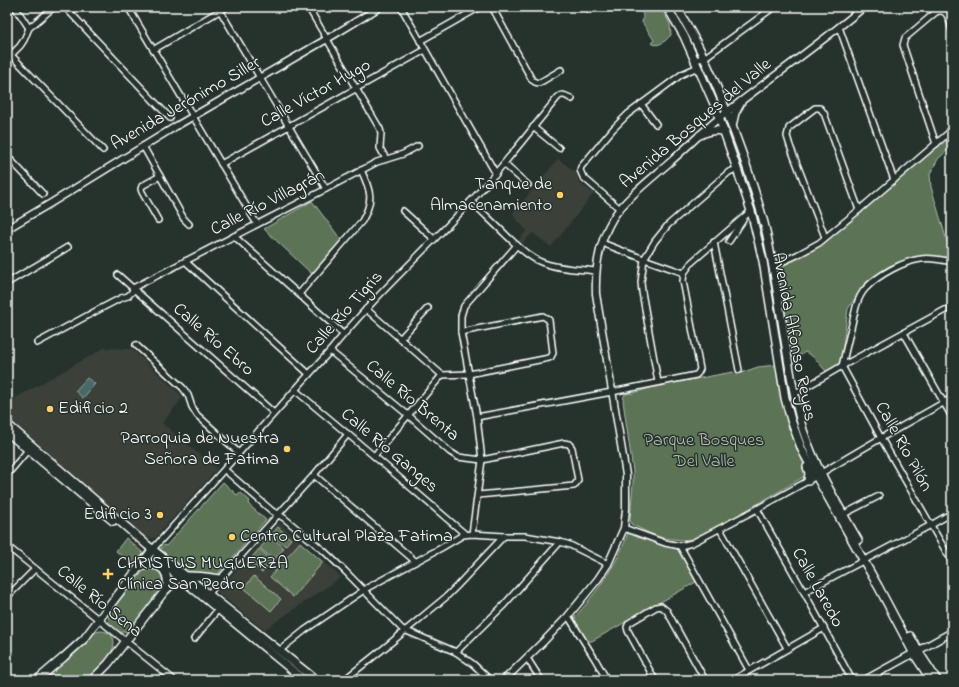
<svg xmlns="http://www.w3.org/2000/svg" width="959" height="687" viewBox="0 0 959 687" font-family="'Indie Flower',sans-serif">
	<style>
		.built { fill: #3b4039 }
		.green { fill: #5d7356; stroke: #aeb9aa }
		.water { fill: #466b69; stroke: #90a6a5 }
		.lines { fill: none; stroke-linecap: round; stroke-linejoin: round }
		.stream { stroke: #90a6a5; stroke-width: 1.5 }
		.minor-casing { stroke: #fff; stroke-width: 8 }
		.tertiary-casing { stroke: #fff; stroke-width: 9 }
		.secondary-casing { stroke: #fff; stroke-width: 10 }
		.minor { stroke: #26332d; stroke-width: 5 }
		.tertiary { stroke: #26332d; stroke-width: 6 }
		.secondary { stroke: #26332d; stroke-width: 7 }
		.poi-dot { fill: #ffd166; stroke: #26332d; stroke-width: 1.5 }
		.labels { text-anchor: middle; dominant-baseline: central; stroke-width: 3; stroke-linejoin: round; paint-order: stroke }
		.street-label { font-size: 18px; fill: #fff; stroke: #26332d }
		.poi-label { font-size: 18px; fill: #fff; stroke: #26332d; text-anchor: end }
		.park-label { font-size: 18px; fill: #b6c0b3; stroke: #26332d }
	</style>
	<rect width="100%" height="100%" fill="#26332d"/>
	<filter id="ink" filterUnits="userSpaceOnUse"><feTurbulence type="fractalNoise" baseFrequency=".025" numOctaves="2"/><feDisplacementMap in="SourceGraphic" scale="8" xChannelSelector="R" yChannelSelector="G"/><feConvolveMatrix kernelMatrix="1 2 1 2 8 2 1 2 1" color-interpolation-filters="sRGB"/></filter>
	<g filter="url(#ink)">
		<!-- built -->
		<g class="built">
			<polygon points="558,159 577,173 579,183 594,193 551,247 533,233 522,243 519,240 527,230 515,218 513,213"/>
			<polygon points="104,348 132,349 183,397 162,423 217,469 155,538 147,538 7,417 7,403"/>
			<polygon points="279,523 341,577 264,630 218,593 218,591"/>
		</g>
		<!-- green -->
		<g class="green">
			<path d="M627,7H661L670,24L671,35C665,41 659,48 651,43L654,40L642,22C644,16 643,13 639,9L631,12L628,10Z"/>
			<path d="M952,133V146L938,159L930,174L931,187L952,258L926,256L907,260L889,266L864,284L848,309L840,367L830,374C824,371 821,364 816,360C813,356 809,354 805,352L801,355H794L791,352L790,349L778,273L779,267L816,247Z"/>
			<polygon points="312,201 342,241 312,274 264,229"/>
			<polygon points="776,365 788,426 806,470 806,474 805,476 737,516 706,533 692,539 682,540 662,538 649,533 631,524 630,520 633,483 633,471 623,401 624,396 625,394 633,393 657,386 733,372 735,375 758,367"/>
			<polygon points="223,482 237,495 240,492 250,501 248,504 266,520 217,575 191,575 160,549 164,545 166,546"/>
			<polygon points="278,527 291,539 285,546 272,534"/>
			<path d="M630,532L676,546L696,582L592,641H587L575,620V617C580,611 585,606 589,600C606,579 619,559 628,533Z"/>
			<polygon points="271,536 284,548 274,560 260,548"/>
			<polygon points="126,538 143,553 143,555 134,566 116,551"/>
			<polygon points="300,542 323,562 293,597 270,577"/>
			<polygon points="259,549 273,561 262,573 249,561"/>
			<path d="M148,568L161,569L166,585L131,629C128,630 126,632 122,632C119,633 117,631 114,629C107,624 108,619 110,612L145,569Z"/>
			<polygon points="254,576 281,599 271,611 244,588"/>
			<path d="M100,631C106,631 111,633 113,638C119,651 97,669 89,677L86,680H42L59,667L78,649L93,633Z"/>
		</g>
		<!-- water -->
		<polygon class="water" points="87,378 95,384 83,398 75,391"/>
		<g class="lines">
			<!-- stream -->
			<polyline class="stream" points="727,127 732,144"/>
			<defs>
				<g id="minor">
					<polyline points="15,7 29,28"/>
					<polyline points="65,7 170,118"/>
					<polyline points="128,7 257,224"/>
					<polyline points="218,7 326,189"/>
					<polyline points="308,7 380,129 381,133 380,148 386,159"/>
					<polyline points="401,7 496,174"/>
					<polyline points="492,7 532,80 535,82 539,83 561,70"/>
					<polyline points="589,7 590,10"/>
					<polyline points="852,7 856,14"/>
					<polyline points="839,27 894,180"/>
					<polyline points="420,41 480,7"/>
					<polyline points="153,50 226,7"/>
					<polyline points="11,55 103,150"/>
					<polyline points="7,57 11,55 20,46 24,40 29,28 54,7"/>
					<polyline points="694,60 704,58 774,7"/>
					<polyline points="641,104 656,124"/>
					<polyline points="533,127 559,148"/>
					<path d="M936,144L903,45L905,38L936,12C948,7 949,21 952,30"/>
					<polyline points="143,146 184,219 189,224"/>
					<polyline points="7,156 43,194"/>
					<polyline points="221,164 425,50"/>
					<polyline points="504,164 528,185"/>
					<path d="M471,201C483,213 495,224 507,236C517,245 528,257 541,262C558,269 578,269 596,271"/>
					<polyline points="620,209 583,177 580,170 581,167 613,129 628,114 682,74 698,67"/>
					<polyline points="403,211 434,239"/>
					<polyline points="158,220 142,192 141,189 142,186 160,176"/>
					<polyline points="234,236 343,334"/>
					<polyline points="825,237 790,146 787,136 789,128 815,108 820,108 824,113 859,210"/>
					<polyline points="729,241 743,220"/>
					<polyline points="714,242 739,370"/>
					<polyline points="602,243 644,259 684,273"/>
					<polyline points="185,261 309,374"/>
					<path d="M952,262C942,260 931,257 921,259C904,261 878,275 866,288C861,293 858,300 856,307L842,366L881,438L952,562"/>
					<polyline points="773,266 797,255 819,243 859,210 952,130"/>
					<polyline points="118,275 274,413"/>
					<polyline points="7,283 68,247"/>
					<polyline points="133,288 326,189 377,162 403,154 418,146"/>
					<path d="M299,294L362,221C374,200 371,191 361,170"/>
					<polyline points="366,309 442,375"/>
					<polyline points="904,333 952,417"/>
					<polyline points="400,339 428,308"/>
					<polyline points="37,343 96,311 121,298 128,296 132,292 133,288"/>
					<polyline points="136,345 183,388 188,395 192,407 197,415 239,453"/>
					<polyline points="330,351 408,415 450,452 458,457 482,460 564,443 569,444 572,448 578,480 577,482 574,486 478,495"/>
					<polyline points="442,375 469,374 549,358 551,357 553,353 549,320 543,316 461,332"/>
					<polyline points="658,382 642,292 641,282 644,259 655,241 668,225 729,172 737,169"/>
					<polyline points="295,390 374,456 465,534"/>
					<polyline points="794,394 842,366 945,310"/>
					<polyline points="477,417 612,392 696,375 698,373 700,369 683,281 684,273 692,262 751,211"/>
					<polyline points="374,456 442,375"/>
					<polyline points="225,470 272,511 284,518 324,551 345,571 402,629 456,652 473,664 490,680"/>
					<polyline points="7,475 28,450"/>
					<polyline points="314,475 415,561"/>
					<polyline points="757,509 804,592 852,680"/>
					<polyline points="842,515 879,496"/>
					<polyline points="624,528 665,543 680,546 692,543 757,509 806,482 881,438 952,398"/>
					<polyline points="720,529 787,648"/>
					<polyline points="472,534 482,460 477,417 461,332 461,316 464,306 517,245"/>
					<polyline points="7,546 174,680"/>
					<polyline points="680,546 749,670"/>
					<path d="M153,549L330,351C373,297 425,251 472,200C503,167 529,132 558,97C563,93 566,96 572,99"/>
					<polyline points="804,592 931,525 952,513"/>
					<polyline points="209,594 220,579 314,475 348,434"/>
					<polyline points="7,597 35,569"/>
					<polyline points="568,616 595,659 607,680"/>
					<polyline points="194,639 220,607"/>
					<polyline points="279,651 305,630 367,588 441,548 463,535 472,534 504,536 525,536 560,542 570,545 608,564"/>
					<polyline points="456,652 503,606 560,542"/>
					<polyline points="527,658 541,680"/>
					<polyline points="344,680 388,645 446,597 457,586 504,536"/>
					<polyline points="655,680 628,631 627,627 629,623 656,607 661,606 667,611 705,680"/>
					<polyline points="733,680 824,628"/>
				</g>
				<g id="tertiary">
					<polyline points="7,229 51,203 178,125 327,39 380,7"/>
					<path d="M504,680L545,640L568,616L598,579L608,564L624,528L626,509V475L596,294C595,268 599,241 613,218C625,199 652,178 669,163C686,148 702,132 719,118C767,81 817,46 864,7"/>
					<polyline points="865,680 952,632"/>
				</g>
				<g id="secondary">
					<polyline points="667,7 684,36 715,106 737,169 751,211 763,261 785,398 791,420 802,450 816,476 878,586 914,654 931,680"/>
					<path d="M677,7C686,24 696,40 704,58C719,89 731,123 743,156C751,180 760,205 766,231C775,273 781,316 788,359C792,383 796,406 803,430C816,469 838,505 858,540"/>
					<polyline points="732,126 735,113 741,102"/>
					<path d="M700,135C709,131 715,129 725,132"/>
					<polyline points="7,424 147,545 316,680"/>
					<polyline points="7,432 113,521"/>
					<polyline points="807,467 809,473 808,481"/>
					<polyline points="156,558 304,680"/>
					<path d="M140,567C144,566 149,564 153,565C166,566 170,580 165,590"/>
					<polyline points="910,636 922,657 937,680"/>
					<polyline points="37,680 64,657 84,639 153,549"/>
					<path d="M92,680L108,664L164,592C169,587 175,580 181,577C188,574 212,578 220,579"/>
				</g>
			</defs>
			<!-- minor casing -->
			<use href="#minor" class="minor-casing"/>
			<!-- tertiary casing -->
			<use href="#tertiary" class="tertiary-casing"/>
			<!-- secondary casing -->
			<use href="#secondary" class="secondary-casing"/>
			<!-- minor -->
			<use href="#minor" class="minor"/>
			<!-- tertiary -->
			<use href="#tertiary" class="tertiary"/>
			<!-- secondary -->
			<use href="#secondary" class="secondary"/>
		</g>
	</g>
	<!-- markers -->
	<g class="poi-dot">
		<circle cx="560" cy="195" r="4"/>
		<circle cx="50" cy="409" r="4"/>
		<circle cx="287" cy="449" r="4"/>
		<circle cx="160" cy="515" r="4"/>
		<circle cx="232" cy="537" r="4"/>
		<path d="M106 568h4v4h4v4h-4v4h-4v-4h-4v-4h4z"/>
	</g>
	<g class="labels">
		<!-- street labels -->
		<g class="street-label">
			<text transform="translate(316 94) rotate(-29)">Calle Víctor Hugo</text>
			<text transform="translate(186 104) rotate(-30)">Avenida Jerónimo Siller</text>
			<text transform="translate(696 124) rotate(-40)">Avenida Bosques del Valle</text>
			<text transform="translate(268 203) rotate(-27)">Calle Río Villagrán</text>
			<text transform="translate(345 313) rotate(-48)">Calle Río Tigris</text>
			<text transform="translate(793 337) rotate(79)">Avenida Alfonso Reyes</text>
			<text transform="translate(213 340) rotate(41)">Calle Río Ebro</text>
			<text transform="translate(412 401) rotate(40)">Calle Río Brenta</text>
			<text transform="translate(903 447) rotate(61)">Calle Río Pilón</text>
			<text transform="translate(389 451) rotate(40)">Calle Río Ganges</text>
			<text transform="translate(817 588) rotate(61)">Calle Laredo</text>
			<text transform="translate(99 602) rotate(39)">Calle Río Sena</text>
		</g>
		<!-- poi labels -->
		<g class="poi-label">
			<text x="552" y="185">Tanque de<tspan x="552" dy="21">Almacenamiento</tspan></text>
			<text x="58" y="409" text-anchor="start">Edificio 2</text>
			<text x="279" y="439">Parroquia de Nuestra<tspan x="279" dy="21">Señora de Fatima</tspan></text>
			<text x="152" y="515">Edificio 3</text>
			<text x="240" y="537" text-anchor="start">Centro Cultural Plaza Fatima</text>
			<text x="117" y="564" text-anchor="start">CHRISTUS MUGUERZA<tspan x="117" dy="21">Clínica San Pedro</tspan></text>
		</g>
		<!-- park labels -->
		<g class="park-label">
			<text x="704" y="441">Parque Bosques<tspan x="704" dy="21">Del Valle</tspan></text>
		</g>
	</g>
	<!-- margin -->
	<rect width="959" height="687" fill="none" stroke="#26332d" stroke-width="24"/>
	<rect x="12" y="12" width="935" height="663" fill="none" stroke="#fff" stroke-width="1.5" filter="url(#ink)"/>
</svg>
